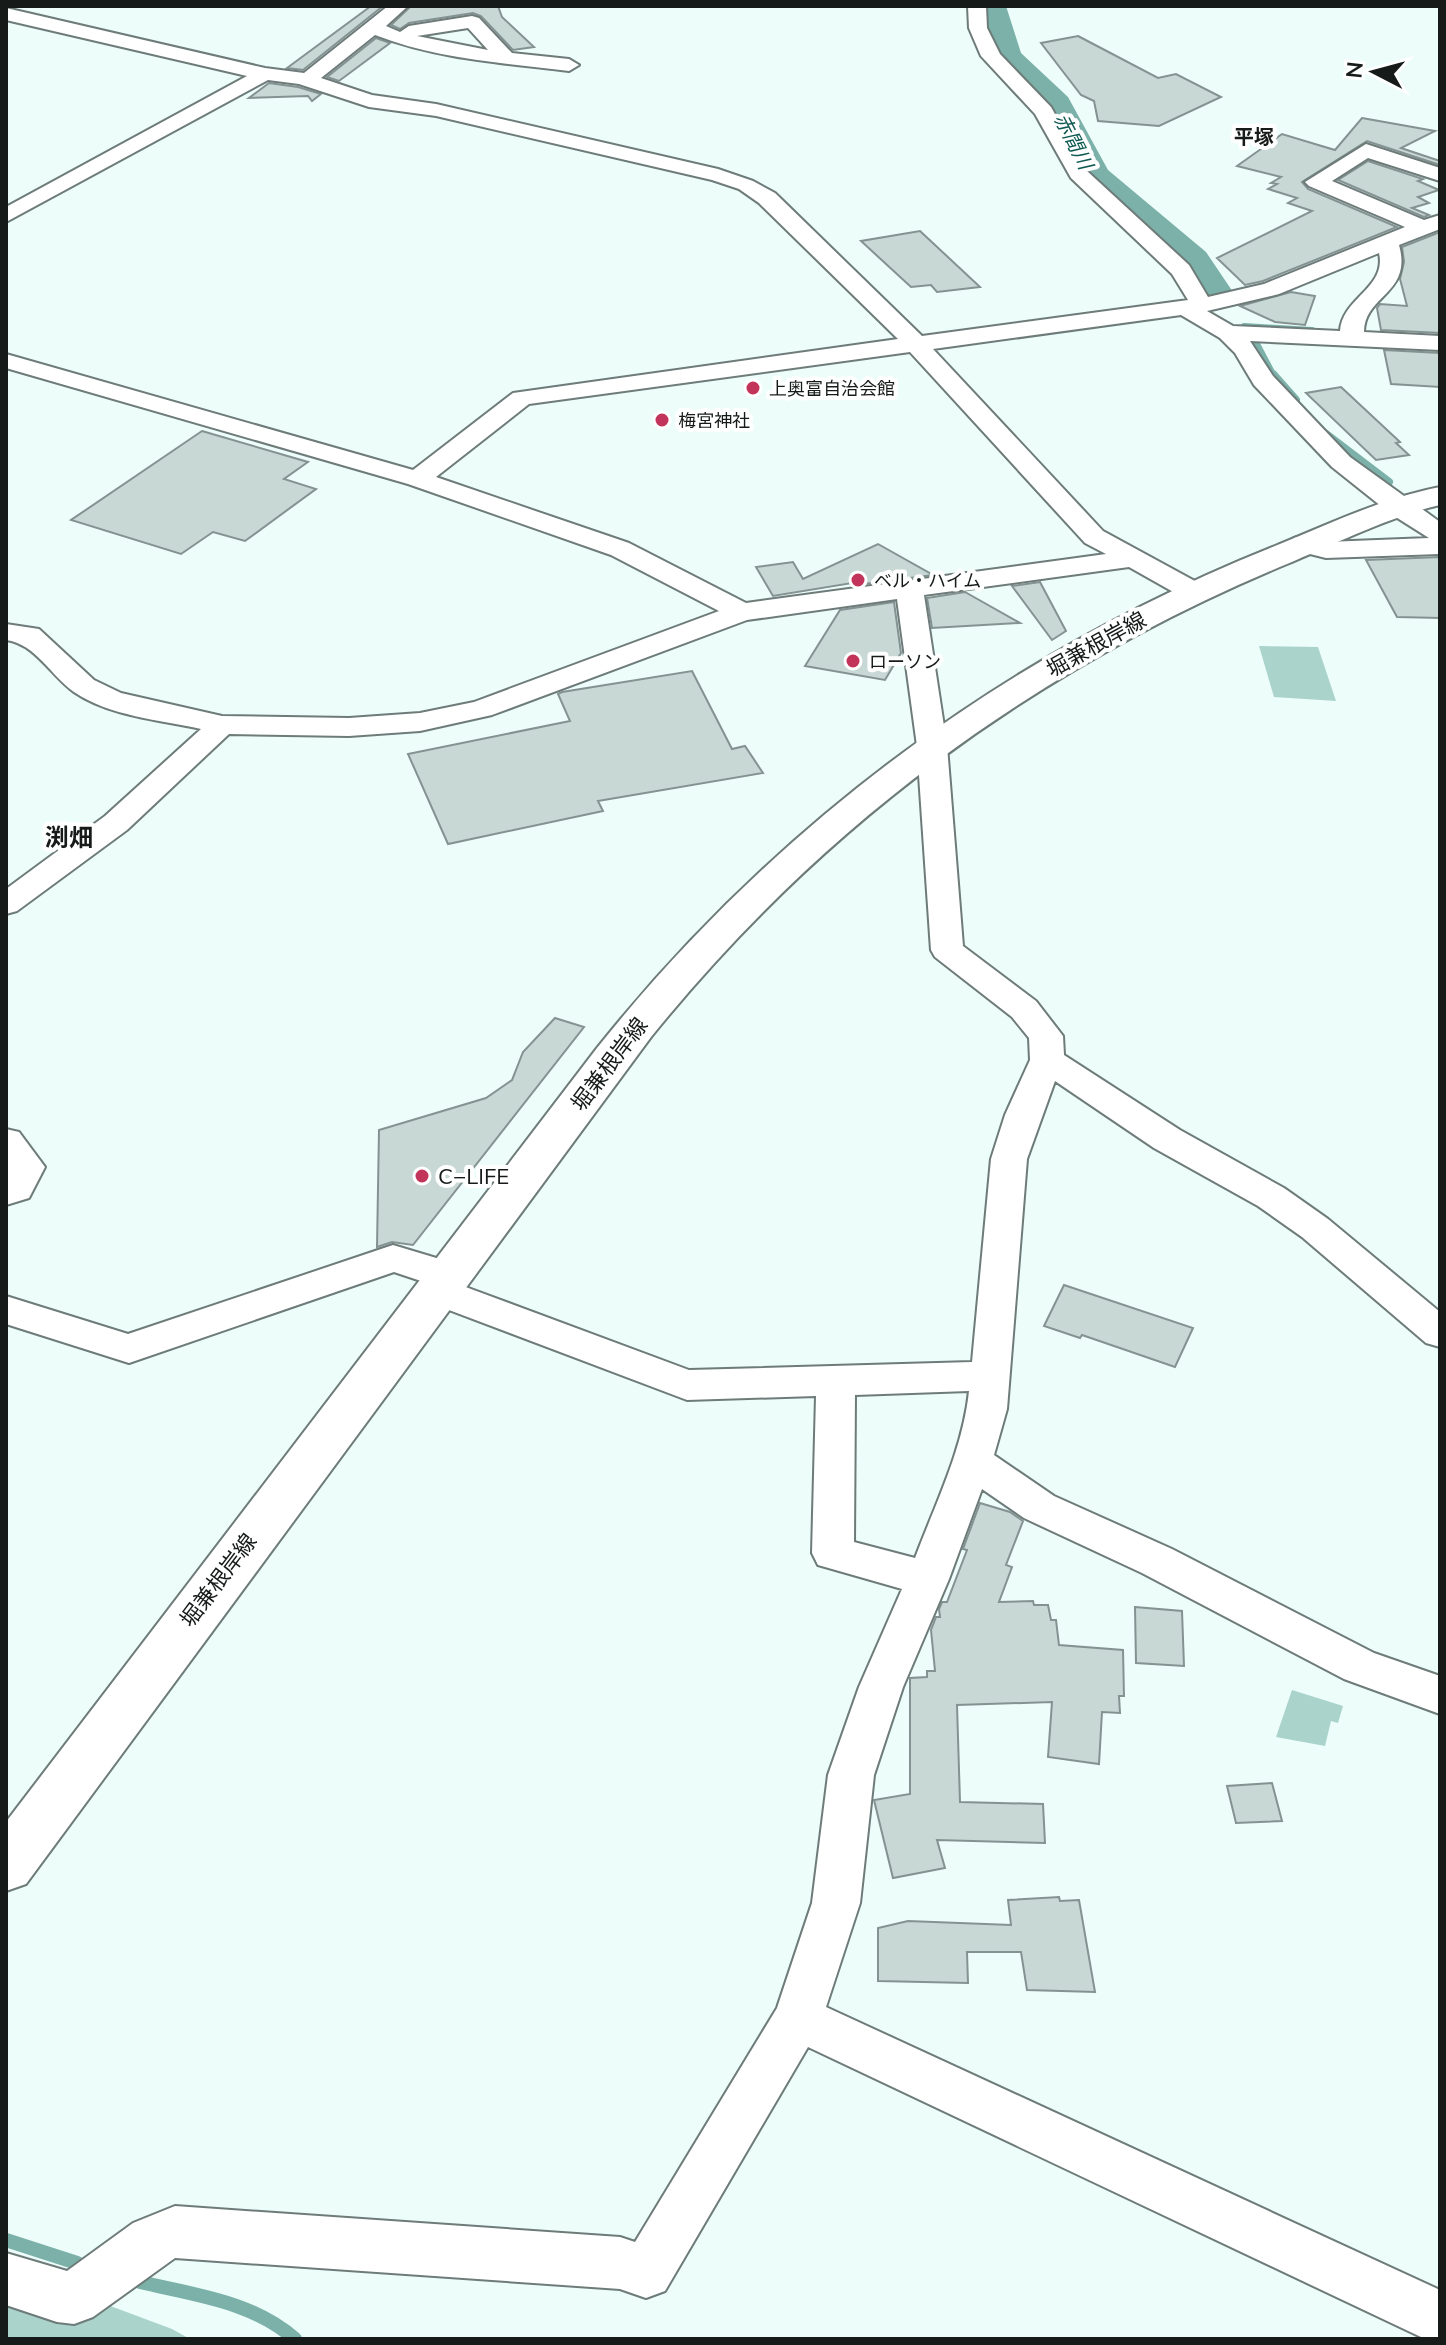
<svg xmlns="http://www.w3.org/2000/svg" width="1446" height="2345" viewBox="0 0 1446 2345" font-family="Mulish,'Noto Sans JP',sans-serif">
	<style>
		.green { fill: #aad3cc }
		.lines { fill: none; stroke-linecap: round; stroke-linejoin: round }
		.stream-far2 { stroke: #7cb1a9; stroke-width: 6 }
		.stream-far1 { stroke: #7cb1a9; stroke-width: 8 }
		.stream { stroke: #7cb1a9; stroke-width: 14 }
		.river { fill: #7cb1a9; fill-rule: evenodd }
		.building { fill: #c8d8d5; stroke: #849391; stroke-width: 2 }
		.minor-casing { stroke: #6d7b79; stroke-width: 4 }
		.major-casing { stroke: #6d7b79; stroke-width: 4 }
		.minor { fill: #fff; fill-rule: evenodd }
		.major { fill: #fff; fill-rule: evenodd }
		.poi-dot { fill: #c3345b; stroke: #fff; stroke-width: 3 }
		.labels { text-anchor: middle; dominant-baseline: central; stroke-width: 8; stroke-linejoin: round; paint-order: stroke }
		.far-poi-label { font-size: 18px; fill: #161b1a; stroke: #fff; text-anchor: start }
		.far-neighbourhood-label { font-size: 20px; font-weight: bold; fill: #161b1a; stroke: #fff }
		.far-water-label { font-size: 20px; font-style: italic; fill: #0f5a52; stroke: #fff }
		.street-label { font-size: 22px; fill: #161b1a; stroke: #fff }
		.poi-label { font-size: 22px; fill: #161b1a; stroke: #fff; text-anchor: start }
		.neighbourhood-label { font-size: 24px; font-weight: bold; fill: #161b1a; stroke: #fff }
	</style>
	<rect width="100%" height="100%" fill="#edfdfa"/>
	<!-- green -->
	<g class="green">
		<polygon points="1259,646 1318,647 1336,701 1274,697"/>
		<polygon points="1292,1690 1343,1706 1338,1723 1331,1721 1325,1746 1276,1737"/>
		<polygon points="6,2267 172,2329 190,2339 6,2339"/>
	</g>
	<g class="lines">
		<!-- stream-far2 -->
		<g class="stream-far2">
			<polyline points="1244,326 1312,330"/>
			<polyline points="1256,342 1274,376"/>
		</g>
		<!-- stream-far1 -->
		<g class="stream-far1">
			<polyline points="1273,374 1296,400"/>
			<polyline points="1326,434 1389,482"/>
		</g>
		<!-- stream -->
		<g class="stream">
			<polyline points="6,2240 77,2263"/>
			<path d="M140,2282C194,2295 252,2301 295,2339"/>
		</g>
		<!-- river -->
		<polygon class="river" points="974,6 1006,6 1021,53 1068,97 1108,170 1206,252 1235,295 1229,304 1215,307 1201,304 1187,288 1175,266 1078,183 1040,110 988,57"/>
	</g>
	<!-- building -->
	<g class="building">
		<polygon points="371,6 383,6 303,70 287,68"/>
		<polygon points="411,6 498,6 502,17 534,47 513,50 481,16 473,13 409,23 400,29 391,25"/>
		<polygon points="1078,36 1158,78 1176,74 1221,97 1159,126 1098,121 1094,101 1081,95 1041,43"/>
		<polygon points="376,38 390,43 339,81 327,77"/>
		<polygon points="269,83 298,87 321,94 312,101 308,96 249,98"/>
		<polygon points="1362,118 1435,131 1401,148 1440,161 1440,165 1367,141 1302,182 1308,189 1397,227 1263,281 1245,285 1217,258 1312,211 1288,203 1297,198 1268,189 1277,184 1271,183 1281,177 1237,166 1282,134 1335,150"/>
		<polygon points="1368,161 1423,179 1418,181 1439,190 1418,197 1429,203 1412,208 1429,215 1424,217 1338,180"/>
		<polygon points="920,231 980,287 937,292 931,285 911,287 861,241"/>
		<polygon points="1440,232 1440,333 1381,330 1377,308 1380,304 1407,306 1400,279 1404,262 1402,247"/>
		<polygon points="1291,292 1315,296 1305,325 1275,322 1240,306"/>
		<polygon points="1384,350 1440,353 1440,387 1391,384"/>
		<polygon points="1341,387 1400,442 1396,443 1409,455 1376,460 1306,393"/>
		<polygon points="202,431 308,462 284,479 316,489 245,541 213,532 181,554 71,520"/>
		<polygon points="878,544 933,575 856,585 858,582 773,596 756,567 793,562 803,579"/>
		<polygon points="1440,557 1440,618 1397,617 1366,560"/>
		<polygon points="1040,582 1066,631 1052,640 1012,586"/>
		<polygon points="965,592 1020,623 932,628 927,598"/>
		<polygon points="894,602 901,653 885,680 805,666 840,610"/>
		<polygon points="692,671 732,749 745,746 763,773 598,801 603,811 448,844 408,754 570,721 558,694 562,692"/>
		<polygon points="555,1018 584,1027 413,1245 392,1242 377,1247 379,1130 486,1098 512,1080 523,1052"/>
		<polygon points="1064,1285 1193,1328 1175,1367 1082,1335 1080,1338 1044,1326"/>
		<polygon points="980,1503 1010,1512 1023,1521 1006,1565 1012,1567 999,1602 1033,1601 1034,1605 1048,1605 1051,1620 1056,1620 1059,1645 1123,1650 1124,1696 1119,1696 1120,1713 1102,1712 1099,1764 1048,1757 1052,1702 957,1705 960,1802 1043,1804 1045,1843 937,1840 945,1868 893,1878 874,1800 910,1794 910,1678 927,1677 927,1671 935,1671 931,1630 936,1617 940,1617 939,1609 942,1602 947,1602 967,1550 963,1549"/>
		<polygon points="1135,1607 1182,1611 1184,1666 1136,1663"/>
		<polygon points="1272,1783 1282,1821 1236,1823 1227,1786"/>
		<polygon points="1059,1897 1060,1901 1079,1900 1095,1992 1027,1990 1021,1952 967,1952 968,1983 878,1981 878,1928 908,1921 1011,1925 1008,1900"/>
	</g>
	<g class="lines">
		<defs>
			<g id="minor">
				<path d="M388,6H408L386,26L400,32L409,26L472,16L479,18L512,53L569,59L579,65L569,71C504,63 436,59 375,35L321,78L372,95L436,104L718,169L753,181L775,193L922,336L1188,300L1172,274L1071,178L1035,114L981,56L969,28L968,6H986L987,28L1000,54L1051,107L1087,171L1189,265L1208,297L1264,284L1405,227L1309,186L1305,182L1366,144L1440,168V181L1368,158L1332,181L1424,220L1440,215V229L1399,245C1413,294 1364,295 1364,332L1440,336V350L1250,341L1273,376L1350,457L1440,522V554L1326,558L1294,550L1290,544L1294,538L1303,536L1326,542L1429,538L1391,514L1332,467L1254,385L1235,353L1220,338L1181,315L933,349L1103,531L1204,586L1208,592L1204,598H1184L1129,567L924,595L947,746L963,946L1036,1001L1063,1036L1064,1055L1180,1130L1284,1188L1328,1219L1440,1312V1347L1426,1343L1302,1237L1258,1206L1154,1148L1055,1081L1027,1159L1007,1409L994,1455L1054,1496L1172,1549L1374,1653L1440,1676V1714L1344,1679L1142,1573L1024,1518L982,1489L949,1579L903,1687L874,1775L860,1903L826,2007L1440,2290V2339L1421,2337L808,2047L665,2291L646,2298L620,2289L175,2258L93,2317L74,2324L57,2322L6,2305V2253L67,2271L133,2223L175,2206L620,2237L635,2242L777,2008L812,1903L828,1775L859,1687L902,1589L818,1565L812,1553L816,1396L687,1400L425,1301L419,1291L424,1282L394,1272L129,1363L6,1324V1296L128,1334L393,1245L463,1266L469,1276L463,1286L689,1370L972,1362L991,1159L1005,1115L1030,1060L1029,1038L1012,1017L935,957L931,950L917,746L897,599L747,620L492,715L420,731L349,736L229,734L127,830L17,911L6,914V889L105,816L201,729C160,720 109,716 74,692C51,676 36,644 6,640V624L39,629L94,680L121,693L222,716L349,718L420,713L474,702L719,611L611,555L408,484L6,368V354L413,470L513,393L898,339L759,203L739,189L712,180L436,116L369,107L299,84L268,80L6,222V207L247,76L6,20V8L265,68L304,73ZM468,28L488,50L417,36ZM1379,253C1387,288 1342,298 1340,331L1233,326L1207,311L1279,294ZM910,352L1085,543L1106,554L746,603L629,543L436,477L529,404ZM969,1391C963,1449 935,1505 915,1558L854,1542L855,1395Z"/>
				<polygon points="6,1129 19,1132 45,1167 29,1198 6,1205"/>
			</g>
			<path id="major" d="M1440,487V505C1394,515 1332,545 1287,564C1034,669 823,824 651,1037L26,1884L6,1891V1822L597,1048C777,823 1007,653 1275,546C1329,524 1383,498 1440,487Z"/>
		</defs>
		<!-- minor casing -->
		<use href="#minor" class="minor-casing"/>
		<!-- major casing -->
		<use href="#major" class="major-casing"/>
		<!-- minor -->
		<use href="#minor" class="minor"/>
		<!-- major -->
		<use href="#major" class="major"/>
	</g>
	<!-- markers -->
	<g class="poi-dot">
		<circle cx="753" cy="388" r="8"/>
		<circle cx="662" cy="420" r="8"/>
		<circle cx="858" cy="580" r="8"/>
		<circle cx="853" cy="661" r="8"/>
		<circle cx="422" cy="1176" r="8"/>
	</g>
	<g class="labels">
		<!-- far-poi labels -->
		<g class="far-poi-label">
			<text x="769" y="388">上奥富自治会館</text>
			<text x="678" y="420">梅宮神社</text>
			<text x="874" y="580">ベル・ハイム</text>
			<text x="869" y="661">ローソン</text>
		</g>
		<!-- far-neighbourhood labels -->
		<g class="far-neighbourhood-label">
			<text x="1254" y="136">平塚</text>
		</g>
		<!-- far-water labels -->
		<g class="far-water-label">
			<text transform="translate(1074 141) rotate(63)">赤間川</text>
		</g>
		<!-- street labels -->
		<g class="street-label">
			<text transform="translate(1096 644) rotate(-29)">堀兼根岸線</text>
			<text transform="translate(609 1064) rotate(-53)">堀兼根岸線</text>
			<text transform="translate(218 1580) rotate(-53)">堀兼根岸線</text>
		</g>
		<!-- poi labels -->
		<g class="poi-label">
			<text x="438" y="1176">C−LIFE</text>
		</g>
		<!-- neighbourhood labels -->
		<g class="neighbourhood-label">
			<text x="69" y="837">渕畑</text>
		</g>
	</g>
	<!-- border -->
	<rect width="1446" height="2345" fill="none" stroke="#161b1a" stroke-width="16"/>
	<!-- north arrow -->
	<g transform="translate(1374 72) rotate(276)" stroke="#ffffff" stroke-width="6" paint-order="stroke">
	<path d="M0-6L14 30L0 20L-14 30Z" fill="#161b1a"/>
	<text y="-12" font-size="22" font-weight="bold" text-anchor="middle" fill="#161b1a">N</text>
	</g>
</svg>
